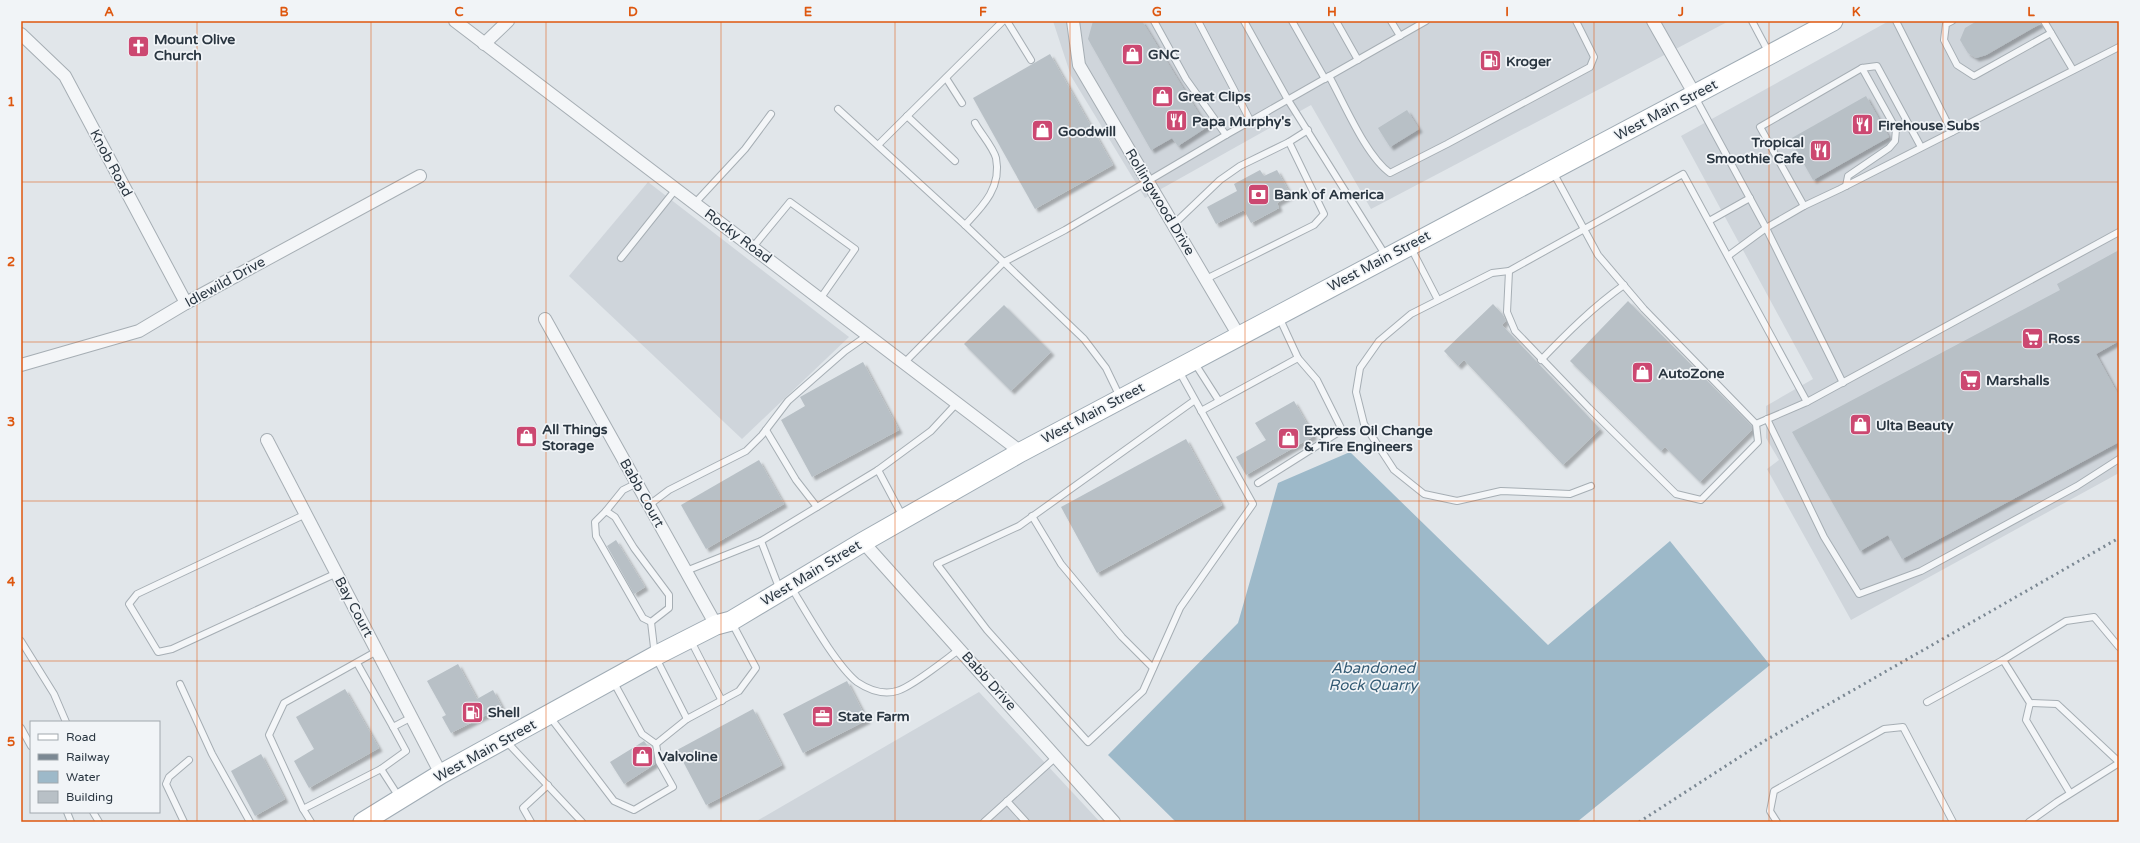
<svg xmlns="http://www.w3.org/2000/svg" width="2140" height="843" viewBox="0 0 2140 843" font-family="'Varela Round',sans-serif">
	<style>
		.built { fill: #cfd5db }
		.water { fill: #9db9c9 }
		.building { fill: #b8c0c6; filter: url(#shadow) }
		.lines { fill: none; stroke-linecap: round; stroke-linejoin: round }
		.service-casing { stroke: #a6aeb4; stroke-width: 8 }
		.minor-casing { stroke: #a6aeb4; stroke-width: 14 }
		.primary-casing { stroke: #a0acb5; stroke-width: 21 }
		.service { stroke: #f4f6f8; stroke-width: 6 }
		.minor { stroke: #f4f6f8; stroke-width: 12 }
		.primary { stroke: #fff; stroke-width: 19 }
		.rail { stroke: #7b8893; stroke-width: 3; stroke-dasharray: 2 4; stroke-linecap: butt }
		.grid { fill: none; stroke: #de570f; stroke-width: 1; stroke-opacity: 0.55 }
		.labels { text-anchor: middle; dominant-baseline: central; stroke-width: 3.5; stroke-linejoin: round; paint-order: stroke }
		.poi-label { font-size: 14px; font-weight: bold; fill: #2a3641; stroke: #f1f4f7; text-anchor: start }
		.street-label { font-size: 14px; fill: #2a3641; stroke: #f1f4f7 }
		.water-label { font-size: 15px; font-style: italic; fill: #345b74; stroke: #f1f4f7 }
		.neatline { fill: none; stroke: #de570f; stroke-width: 1.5 }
		.grid-label { font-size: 13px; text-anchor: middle; font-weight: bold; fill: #de570f }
	</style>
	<defs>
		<filter id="shadow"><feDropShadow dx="3.5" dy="3.5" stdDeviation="1" flood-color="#0004"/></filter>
	</defs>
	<rect width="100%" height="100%" fill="#e1e6ea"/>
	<!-- built -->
	<g class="built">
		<polygon points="1053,21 1729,21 1371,209 1311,105 1145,198 1071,76"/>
		<polygon points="1889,21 2119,21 2119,473 1851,620 1767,469 1779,460 1766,438 1766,406 1813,379 1681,136"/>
		<polygon points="648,182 849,337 742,439 569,276"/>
		<polygon points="979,692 1100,822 755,822"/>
	</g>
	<!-- water -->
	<polygon class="water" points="1350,452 1548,645 1670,541 1770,665 1577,822 1176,822 1108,755 1238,623 1278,483"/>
	<!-- building -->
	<g class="building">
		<polygon points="1093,21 1142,21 1207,127 1178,146 1172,138 1151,150 1088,39"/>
		<polygon points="1977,21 2040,21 2040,24 1986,55 1976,58 1968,53 1960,40 1965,28"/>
		<polygon points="1050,54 1113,165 1035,209 973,98"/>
		<polygon points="1866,96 1889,137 1813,180 1790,139"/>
		<polygon points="1407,110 1419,129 1390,147 1378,128"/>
		<polygon points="1260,170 1264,176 1277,170 1291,195 1277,203 1279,208 1251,223 1244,210 1216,224 1207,207 1237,191 1234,184"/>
		<polygon points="2119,250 2119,341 2096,354 2119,396 2119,442 1902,559 1888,535 1860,551 1792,432 2060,290 2057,284"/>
		<polygon points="1628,301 1752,426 1752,430 1700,482 1665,447 1661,451 1570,361"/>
		<polygon points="1493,304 1503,315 1506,321 1502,325 1600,429 1563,465 1464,360 1458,366 1444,351"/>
		<polygon points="1004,305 1051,352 1011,391 964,344"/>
		<polygon points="863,362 899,430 812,477 781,420 805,406 800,397"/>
		<polygon points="1294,401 1314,436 1246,475 1236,457 1266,440 1255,423"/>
		<polygon points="1186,439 1222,505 1097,573 1061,507"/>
		<polygon points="759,460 784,504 706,549 681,505"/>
		<polygon points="616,540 645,587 634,594 607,546"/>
		<polygon points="458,664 477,699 493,690 502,707 451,733 442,717 446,715 427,681"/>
		<polygon points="847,681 867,720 803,753 783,714"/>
		<polygon points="345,689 379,748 309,788 294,761 314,749 296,717"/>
		<polygon points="753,709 782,765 706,805 677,750"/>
		<polygon points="644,741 653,753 655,764 624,784 610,762"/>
		<polygon points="261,754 285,799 255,816 231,771"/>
	</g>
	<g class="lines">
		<defs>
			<g id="service">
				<polyline points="1007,21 1031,60"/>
				<polyline points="1154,21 1186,79 1226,135 1426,21"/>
				<polyline points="1198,21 1250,120"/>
				<polyline points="1244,21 1288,100 1386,256"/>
				<polyline points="1292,21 1325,79"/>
				<polyline points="1336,21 1358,60"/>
				<polyline points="1391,21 1400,36"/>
				<polyline points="1752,21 1769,53"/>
				<polyline points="1896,21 1952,132"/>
				<polyline points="1952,21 1946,24 1944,40 1957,65 1974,76 2051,33"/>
				<polyline points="2044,21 2073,70"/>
				<path d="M1329,76C1344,103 1366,156 1390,173L1447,144L1590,67L1594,57L1576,21"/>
				<polyline points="946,78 962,103"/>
				<polyline points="1695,97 1766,228 1804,206 1840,189 2119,47"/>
				<polyline points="838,109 965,225 1084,339 1106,368 1120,397"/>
				<polyline points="907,116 955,161"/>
				<polyline points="878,145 1003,21"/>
				<polyline points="1553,172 1598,255 1644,309 1756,424 1758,442 1701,500 1676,494 1589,408 1515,331 1507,312 1509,271 1683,174 1807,402 2119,232"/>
				<polyline points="1846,186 1848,176 1889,148 1895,141 1896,129 1862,68"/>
				<polyline points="695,203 745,149 771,114"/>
				<polyline points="1804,206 1760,127 1862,68 1877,66 1921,147"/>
				<polyline points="1709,221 1750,198"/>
				<polyline points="1174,224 1220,180 1240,166 1289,142"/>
				<path d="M965,225C983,206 1002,187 996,158C993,147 981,134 975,123"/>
				<polyline points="753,247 790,202 855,249 820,299"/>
				<polyline points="1411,248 1438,300"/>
				<polyline points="1728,256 1766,228 1843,383"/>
				<polyline points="621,258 676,189"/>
				<polyline points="1509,271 1492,273 1411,314 1379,341 1360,368 1356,392 1364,424 1394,470 1424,494 1457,501 1501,491 1570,494 1591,486"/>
				<polyline points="1206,279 1314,225 1324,214 1289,142 1308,130"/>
				<path d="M1541,360C1567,333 1593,307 1624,285"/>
				<polyline points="1194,362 1219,401"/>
				<polyline points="904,363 1004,262 1065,230 1226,135"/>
				<polyline points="1179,371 1253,504 1180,608 1143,691 1088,742 987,630 937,564 1019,526 1195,400"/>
				<polyline points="1201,411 1298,358 1279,317"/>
				<polyline points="1767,419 1824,537 1859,594 1921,571 2077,486 2119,459"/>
				<polyline points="1756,424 1807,402"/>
				<polyline points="766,430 796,480 817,507"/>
				<polyline points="878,470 903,517"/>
				<polyline points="1258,483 1342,430 1317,380 1298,358"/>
				<polyline points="649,505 669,490 746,451 762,435 788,401 845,351 868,335"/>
				<polygon points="606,511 615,517 634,548 669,595 669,608 651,622 643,618 596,536 595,522"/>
				<polyline points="606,511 623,490 637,483"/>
				<polyline points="306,514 137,594 129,604 158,652 172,649 337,573"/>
				<polyline points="1032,516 1061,564 1122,637 1153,668"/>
				<polyline points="761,541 780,590"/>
				<polyline points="686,571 761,541 878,470 931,431 957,403"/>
				<path d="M791,587C807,613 835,664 857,682C869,690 883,695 897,691C912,687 946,659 960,649"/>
				<polyline points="651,622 655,656 687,719 739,691 756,668 732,623"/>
				<polyline points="21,641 54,694 66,722"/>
				<polyline points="691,641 722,701"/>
				<polyline points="2003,660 2030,703 2026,720 2070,793"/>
				<polyline points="357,663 393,727"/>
				<polyline points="180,684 212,754 250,822"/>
				<polyline points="1927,702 2003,660 2066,621 2094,617 2119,647"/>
				<polyline points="2030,703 2057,704 2119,762"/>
				<polyline points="550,717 614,801 634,810 673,787 659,762 656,744 642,734 613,681"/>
				<polyline points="21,728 31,746"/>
				<polyline points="505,740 582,822"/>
				<polyline points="656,744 687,719"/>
				<polyline points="381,769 406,751 393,727 412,717"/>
				<polyline points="1007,801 1026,822"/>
				<polyline points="303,809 269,735 284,703 377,651"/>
				<polyline points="67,812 71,822"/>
				<polyline points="93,812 99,822"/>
				<polyline points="184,822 166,784 169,777 189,760"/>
				<polyline points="311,822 303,809 381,769 399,797"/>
				<polyline points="531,822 523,808 548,785"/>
				<polyline points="984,822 1056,757"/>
				<polyline points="1777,822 1770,811 1774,791 1884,729 1903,727 1953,822"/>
				<polyline points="2029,822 2057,802 2119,763"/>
			</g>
			<g id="minor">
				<polyline points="455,21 1021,452"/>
				<polyline points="1073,21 1079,65 1239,336"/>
				<polyline points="1653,21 1695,95"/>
				<polyline points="21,34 65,76 186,303"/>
				<polyline points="484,44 508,21"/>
				<polyline points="545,319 716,625"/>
				<polyline points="21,365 139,331 186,303 420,176"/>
				<polyline points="267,440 441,774"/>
				<polyline points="863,542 1114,822"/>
			</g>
			<polyline id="primary" points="363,822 441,774 655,656 716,625 731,621 863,542 1021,452 1833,21"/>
		</defs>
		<!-- service casing -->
		<use href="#service" class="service-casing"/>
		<!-- minor casing -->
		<use href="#minor" class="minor-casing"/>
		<!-- primary casing -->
		<use href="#primary" class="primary-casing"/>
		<!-- service -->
		<use href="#service" class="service"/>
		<!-- minor -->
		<use href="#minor" class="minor"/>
		<!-- primary -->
		<use href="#primary" class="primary"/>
		<!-- rail -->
		<polyline class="rail" points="1639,822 1766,740 2119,538"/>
	</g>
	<!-- grid -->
	<path class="grid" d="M197,21V822M371,21V822M546,21V822M721,21V822M895,21V822M1070,21V822M1245,21V822M1419,21V822M1594,21V822M1769,21V822M1943,21V822M21,182H2119M21,342H2119M21,501H2119M21,661H2119"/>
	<!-- icons -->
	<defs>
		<symbol id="church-square" viewBox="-11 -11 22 22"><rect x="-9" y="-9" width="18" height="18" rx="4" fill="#cc4871" stroke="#f1f4f7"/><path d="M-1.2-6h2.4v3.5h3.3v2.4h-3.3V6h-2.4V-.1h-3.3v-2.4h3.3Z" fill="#fff"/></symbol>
		<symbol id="shop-square" viewBox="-11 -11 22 22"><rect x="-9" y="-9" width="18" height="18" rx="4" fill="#cc4871" stroke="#f1f4f7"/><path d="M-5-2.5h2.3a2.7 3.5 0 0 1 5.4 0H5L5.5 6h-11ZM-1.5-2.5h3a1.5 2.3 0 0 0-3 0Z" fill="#fff"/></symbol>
		<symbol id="fuel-square" viewBox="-11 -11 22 22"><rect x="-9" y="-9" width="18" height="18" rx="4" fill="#cc4871" stroke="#f1f4f7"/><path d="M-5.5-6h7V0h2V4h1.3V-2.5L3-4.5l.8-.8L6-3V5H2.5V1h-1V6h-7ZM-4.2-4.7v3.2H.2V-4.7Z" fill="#fff"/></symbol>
		<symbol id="restaurant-square" viewBox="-11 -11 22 22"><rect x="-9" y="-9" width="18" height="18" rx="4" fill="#cc4871" stroke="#f1f4f7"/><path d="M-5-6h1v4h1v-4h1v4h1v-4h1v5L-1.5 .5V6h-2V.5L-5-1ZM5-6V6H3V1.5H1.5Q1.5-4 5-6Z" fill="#fff"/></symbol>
		<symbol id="bank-square" viewBox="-11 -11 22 22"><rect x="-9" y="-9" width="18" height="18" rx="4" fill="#cc4871" stroke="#f1f4f7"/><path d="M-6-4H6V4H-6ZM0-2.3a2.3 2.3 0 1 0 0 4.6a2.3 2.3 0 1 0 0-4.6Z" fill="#fff"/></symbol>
		<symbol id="supermarket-square" viewBox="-11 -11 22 22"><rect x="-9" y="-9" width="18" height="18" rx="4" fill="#cc4871" stroke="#f1f4f7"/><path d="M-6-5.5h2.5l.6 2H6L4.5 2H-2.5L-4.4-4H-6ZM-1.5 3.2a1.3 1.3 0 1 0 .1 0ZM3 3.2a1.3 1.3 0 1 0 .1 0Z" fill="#fff"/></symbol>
		<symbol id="office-square" viewBox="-11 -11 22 22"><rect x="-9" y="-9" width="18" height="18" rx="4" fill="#cc4871" stroke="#f1f4f7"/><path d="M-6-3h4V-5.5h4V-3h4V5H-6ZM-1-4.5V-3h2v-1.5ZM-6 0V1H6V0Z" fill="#fff"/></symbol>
	</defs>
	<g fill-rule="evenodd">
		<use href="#church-square" x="126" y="34" width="25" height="25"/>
		<use href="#shop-square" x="1120" y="42" width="25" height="25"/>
		<use href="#fuel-square" x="1478" y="48" width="25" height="25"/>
		<use href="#shop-square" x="1150" y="84" width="25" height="25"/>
		<use href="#restaurant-square" x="1164" y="108" width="25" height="25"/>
		<use href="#restaurant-square" x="1850" y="112" width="25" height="25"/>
		<use href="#shop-square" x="1030" y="118" width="25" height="25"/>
		<use href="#restaurant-square" x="1808" y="138" width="25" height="25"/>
		<use href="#bank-square" x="1246" y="182" width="25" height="25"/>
		<use href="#supermarket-square" x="2020" y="326" width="25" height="25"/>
		<use href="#shop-square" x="1630" y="360" width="25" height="25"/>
		<use href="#supermarket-square" x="1958" y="368" width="25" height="25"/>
		<use href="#shop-square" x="1848" y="412" width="25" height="25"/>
		<use href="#shop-square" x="514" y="424" width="25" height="25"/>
		<use href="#shop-square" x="1276" y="426" width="25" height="25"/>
		<use href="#fuel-square" x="460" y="700" width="25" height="25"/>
		<use href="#office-square" x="810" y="704" width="25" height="25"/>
		<use href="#shop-square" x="630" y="744" width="25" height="25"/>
	</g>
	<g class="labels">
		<!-- poi labels -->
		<g class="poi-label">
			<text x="154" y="39">Mount Olive<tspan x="154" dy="16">Church</tspan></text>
			<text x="1148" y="54">GNC</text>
			<text x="1506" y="61">Kroger</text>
			<text x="1178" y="96">Great Clips</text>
			<text x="1192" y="121">Papa Murphy's</text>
			<text x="1878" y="125">Firehouse Subs</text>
			<text x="1058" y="131">Goodwill</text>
			<text x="1804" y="142" text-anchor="end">Tropical<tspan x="1804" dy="16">Smoothie Cafe</tspan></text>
			<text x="1274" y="194">Bank of America</text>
			<text x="2048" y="338">Ross</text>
			<text x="1658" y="373">AutoZone</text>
			<text x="1986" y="380">Marshalls</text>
			<text x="1876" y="425">Ulta Beauty</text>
			<text x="542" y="429">All Things<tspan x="542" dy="16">Storage</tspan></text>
			<text x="1304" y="430">Express Oil Change<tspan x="1304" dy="16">&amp; Tire Engineers</tspan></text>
			<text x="488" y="712">Shell</text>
			<text x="838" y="716">State Farm</text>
			<text x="658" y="756">Valvoline</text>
		</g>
		<!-- street labels -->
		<g class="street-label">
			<text transform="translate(1666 110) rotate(-28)">West Main Street</text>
			<text transform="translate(111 163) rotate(62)">Knob Road</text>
			<text transform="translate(1160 202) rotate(59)">Rollingwood Drive</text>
			<text transform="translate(738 236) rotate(37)">Rocky Road</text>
			<text transform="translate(1379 261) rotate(-28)">West Main Street</text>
			<text transform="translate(225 282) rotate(-29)">Idlewild Drive</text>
			<text transform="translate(1093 413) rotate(-28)">West Main Street</text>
			<text transform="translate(642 493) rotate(61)">Babb Court</text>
			<text transform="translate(811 573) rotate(-31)">West Main Street</text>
			<text transform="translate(354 607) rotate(62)">Bay Court</text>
			<text transform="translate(989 681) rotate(48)">Babb Drive</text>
			<text transform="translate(485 751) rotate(-29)">West Main Street</text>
		</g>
		<!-- water labels -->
		<g class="water-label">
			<text x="1373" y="668">Abandoned<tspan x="1373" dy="17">Rock Quarry</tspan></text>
		</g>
	</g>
	<!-- border -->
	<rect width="2140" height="843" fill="none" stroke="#f1f4f7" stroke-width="44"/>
	<!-- legend -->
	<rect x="30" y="721" width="130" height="92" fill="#f1f4f7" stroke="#a1a8ae"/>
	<rect x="38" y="734" width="20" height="6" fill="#ffffff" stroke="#a1a8ae"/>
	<text x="66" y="741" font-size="12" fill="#2a3641">Road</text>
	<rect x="38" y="754" width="20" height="6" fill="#7b8893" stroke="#a1a8ae"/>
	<text x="66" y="761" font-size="12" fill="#2a3641">Railway</text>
	<rect x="38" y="771" width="20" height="12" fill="#9db9c9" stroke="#a1a8ae"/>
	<text x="66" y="781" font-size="12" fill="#2a3641">Water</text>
	<rect x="38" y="791" width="20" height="12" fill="#b8c0c6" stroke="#a1a8ae"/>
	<text x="66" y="801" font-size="12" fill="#2a3641">Building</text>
	<rect x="22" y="22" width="2096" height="799" class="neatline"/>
	<g class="grid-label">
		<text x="109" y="16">A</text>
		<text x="284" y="16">B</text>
		<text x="459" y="16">C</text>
		<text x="633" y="16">D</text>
		<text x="808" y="16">E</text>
		<text x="983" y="16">F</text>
		<text x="1157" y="16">G</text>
		<text x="1332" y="16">H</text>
		<text x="1507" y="16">I</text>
		<text x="1681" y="16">J</text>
		<text x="1856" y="16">K</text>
		<text x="2031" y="16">L</text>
		<text x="11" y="106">1</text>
		<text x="11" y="266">2</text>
		<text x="11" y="426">3</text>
		<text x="11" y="586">4</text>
		<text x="11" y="746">5</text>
	</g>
</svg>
